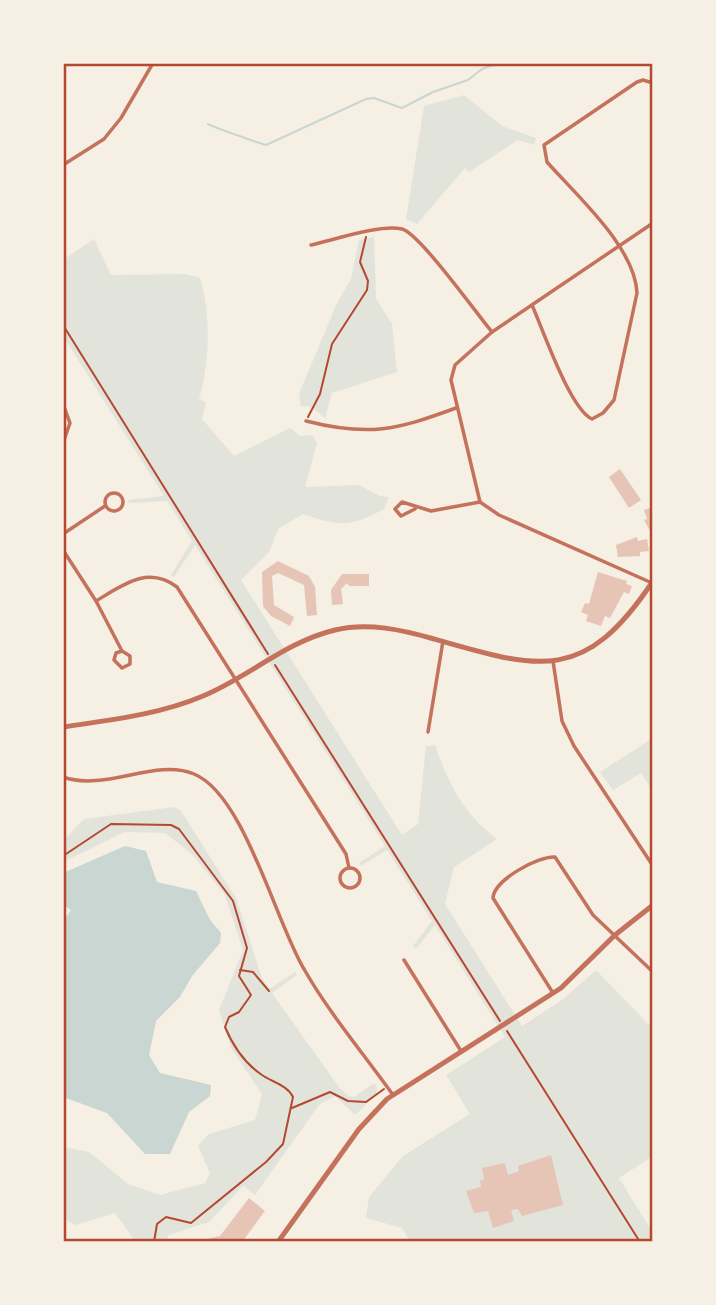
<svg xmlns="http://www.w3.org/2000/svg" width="716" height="1305" viewBox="0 0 716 1305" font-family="'Varela Round',sans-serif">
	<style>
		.green { fill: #e2e4dc }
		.water { fill: #c9d6d2 }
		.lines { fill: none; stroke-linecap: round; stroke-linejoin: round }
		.stream { stroke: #c9d6d2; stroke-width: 2 }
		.building { fill: #e6c5b7 }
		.path { stroke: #b5482f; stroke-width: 2 }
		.minor { stroke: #c5725c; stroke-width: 3.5 }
		.tertiary { stroke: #c5725c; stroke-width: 5 }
		.neatline { fill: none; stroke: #b5482f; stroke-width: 2.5 }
	</style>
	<rect width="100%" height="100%" fill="#f6efe4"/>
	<!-- green -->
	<g class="green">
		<polygon points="464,95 502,126 536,138 534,145 518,140 469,172 465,168 417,224 406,219 424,106"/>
		<polygon points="374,237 376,299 392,324 397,372 332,393 325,418 311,407 301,406 299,394 337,303 351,279 359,240"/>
		<path d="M94,239L111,275L185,274L200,278C211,313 210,364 199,399L206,402L202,419L234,456L290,428L300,436L312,435L317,443L305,487L359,485L380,496L389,497L384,509C350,528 338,526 303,514L278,529L269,552L241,580L402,835L418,824L426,746L435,745C448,783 464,815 497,839L454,867L445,904L522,1026L562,1000L596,970L653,1029V1156L619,1178L653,1233V1242H410L402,1228L366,1218L369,1197L403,1156L470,1114L446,1075L505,1037L435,925L416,949L413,946L432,921L387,850L361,866L359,863L385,846L195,545L174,577L171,575L192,541L167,501L129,503L128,500L164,496L63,336V260Z"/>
		<polygon points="653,738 652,790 641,773 613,790 600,772"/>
		<polygon points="174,807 181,811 236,898 262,978 269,989 295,972 297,975 272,993 339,1087 347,1095 354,1097 374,1083 377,1088 376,1095 355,1115 335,1096 319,1105 255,1195 243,1186 209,1222 169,1235 165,1242 131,1242 133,1238 115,1213 75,1225 63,1218 63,1147 89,1152 128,1184 160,1195 205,1183 210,1173 198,1146 209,1134 255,1120 262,1094 231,1048 219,1010 243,950 225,895 192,854 165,833 125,832 63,862 63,841 84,819"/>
	</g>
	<!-- water -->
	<polygon class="water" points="125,846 146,851 157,882 196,891 210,920 221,933 220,943 192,976 180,997 156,1021 149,1055 160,1073 211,1085 210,1096 189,1112 170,1154 145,1154 107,1113 63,1097 63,922 71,910 63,905 63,873"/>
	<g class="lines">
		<!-- stream -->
		<path class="stream" d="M208,124C210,126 259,143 266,145L366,99L374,98L402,108L433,92L468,80L482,69L499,63"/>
	</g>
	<!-- building -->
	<g class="building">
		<polygon points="620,469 641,500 629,508 609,477"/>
		<polygon points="653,507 653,534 652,534 644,520 647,519 644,510"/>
		<polygon points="637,537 638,541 647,539 649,551 640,552 640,556 618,557 616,545"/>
		<polygon points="278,561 309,576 315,587 317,615 307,616 304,585 278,573 272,576 274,605 294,617 290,626 271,616 263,606 262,572"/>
		<polygon points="598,572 627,581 626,584 632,586 629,594 624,592 610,618 605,616 601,626 586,621 588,615 581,612 585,603 589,604"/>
		<polygon points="342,574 369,574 369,586 349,586 347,583 341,589 343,604 332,605 331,590"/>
		<polygon points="551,1155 563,1205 522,1216 518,1209 511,1210 514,1221 493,1228 488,1211 474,1213 466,1191 481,1187 480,1180 484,1180 482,1168 505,1163 508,1175 519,1171 518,1166"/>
		<polygon points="249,1198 265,1211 242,1242 193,1242 220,1236"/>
	</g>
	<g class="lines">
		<!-- path -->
		<g class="path">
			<polyline points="63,325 268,654"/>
			<polyline points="308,417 320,394 332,344 367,290 368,281 360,262 366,237"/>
			<polyline points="275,665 500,1021"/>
			<path d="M63,856L111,824L171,825L179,829L233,901L247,948L239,976L251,995L239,1012L229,1017L225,1027C233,1046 244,1063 262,1075C272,1082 287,1085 293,1097L283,1144L266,1162L191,1223L166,1217L157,1224L154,1242"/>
			<polyline points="240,970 253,972 269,991"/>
			<polyline points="507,1031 640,1242"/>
			<polyline points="292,1108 330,1092 348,1101 366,1102 384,1089"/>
		</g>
		<!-- minor -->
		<g class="minor">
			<polyline points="63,165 104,139 121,118 153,63"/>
			<path d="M311,245C334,240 380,224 402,229C419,233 477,314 492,332"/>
			<path d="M532,305C543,330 570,409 592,419L603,413L614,400L637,293C635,247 577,196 547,162L544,145L637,82L643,80L653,83"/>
			<polyline points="63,404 70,423 63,443"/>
			<path d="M306,421C369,437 396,430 456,408"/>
			<circle cx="114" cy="502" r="9"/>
			<polyline points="415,509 401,516 395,509 402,502 431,511 480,502"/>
			<polyline points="63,534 105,506"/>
			<polyline points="63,550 96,601 122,651 130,656 130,664 122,668 114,660 116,653 122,651"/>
			<polyline points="652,583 499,515 480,502 451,380 455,365 492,332 653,223"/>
			<path d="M96,601C123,585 148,565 177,587L346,854L349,868"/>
			<polyline points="553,661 562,721 574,746 653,866"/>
			<polyline points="428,732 443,641"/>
			<path d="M63,777C105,792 155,758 194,774C244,794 276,923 304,969C329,1013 363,1053 393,1095"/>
			<circle cx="350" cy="878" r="10"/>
			<polyline points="404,960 461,1051"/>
			<path d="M553,993L493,898C494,880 538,856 555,857L593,915L653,972"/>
		</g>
		<!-- tertiary -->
		<g class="tertiary">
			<path d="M63,727C110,720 158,715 203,696C249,677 285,642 335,630C368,622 403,630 434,639C541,670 585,683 653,581"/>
			<polyline points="278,1242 359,1129 387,1099 561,988 615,935 653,905"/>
		</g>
	</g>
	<!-- border -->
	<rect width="716" height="1305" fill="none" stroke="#f6efe4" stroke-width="130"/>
	<rect x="65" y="65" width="586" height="1175" class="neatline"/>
</svg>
